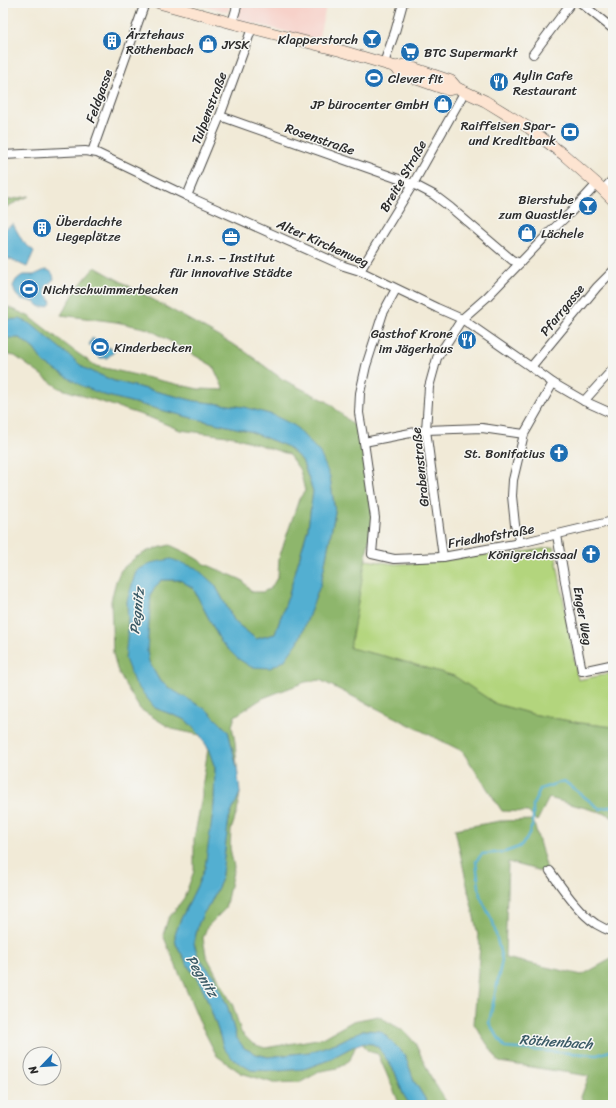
<svg xmlns="http://www.w3.org/2000/svg" width="616" height="1108" viewBox="0 0 616 1108" font-family="Sriracha,sans-serif">
	<style>
		.built { fill: #f7d1c9 }
		.green { fill: #b3d57d; stroke: #6f8054 }
		.forest { fill: #8eb66c; stroke: #5c704c }
		.water { fill: #53afd1; stroke: #3f6d7e }
		.lines { fill: none; stroke-linecap: round; stroke-linejoin: round }
		.stream { stroke: #53afd1; stroke-width: 2.5 }
		.minor-casing { stroke: #494845; stroke-width: 10 }
		.secondary-casing { stroke: #494845; stroke-width: 12 }
		.minor { stroke: #fff; stroke-width: 8 }
		.secondary { stroke: #fde4d1; stroke-width: 11 }
		.labels { text-anchor: middle; dominant-baseline: central; stroke-width: 3; stroke-linejoin: round; paint-order: stroke }
		.poi-label { font-size: 13px; fill: #2b2b2b; stroke: #f6f6f2; text-anchor: start }
		.street-label { font-size: 13px; fill: #2b2b2b; stroke: #f6f6f2 }
		.water-label { font-size: 14px; font-style: italic; fill: #395965; stroke: #f6f6f2 }
	</style>
	<rect width="100%" height="100%" fill="#f6f6f2"/>
	<filter id="ink" filterUnits="userSpaceOnUse"><feTurbulence type="fractalNoise" baseFrequency=".025" numOctaves="2"/><feDisplacementMap in="SourceGraphic" scale="8" xChannelSelector="R" yChannelSelector="G"/><feConvolveMatrix kernelMatrix="1 2 1 2 8 2 1 2 1" color-interpolation-filters="sRGB"/></filter>
	<filter id="wash" filterUnits="userSpaceOnUse"><feTurbulence type="fractalNoise" baseFrequency=".012" numOctaves="4" result="noise"/><feDisplacementMap in="SourceGraphic" scale="16" xChannelSelector="R" yChannelSelector="G"/><feGaussianBlur stdDeviation="0.9" result="paint"/><feColorMatrix in="noise" values="0 0 0 0 0 0 0 0 0 0 0 0 0 0 0 0 0 1.4 0 .05"/><feComposite in="paint" operator="in"/></filter>
	<g filter="url(#wash)">
		<rect width="100%" height="100%" fill="#f1ead7"/>
		<!-- built -->
		<g class="built">
			<polygon points="193,3 230,3 228,12"/>
			<polygon points="242,3 327,3 318,40 237,19"/>
		</g>
		<!-- green -->
		<g class="green">
			<polygon points="554,547 578,680 613,673 613,727 580,723 532,714 496,704 454,676 388,657 349,648 365,560 395,564 423,563 491,554 492,560 512,556 512,554"/>
			<polygon points="613,564 613,593 608,565"/>
		</g>
		<!-- forest -->
		<g class="forest">
			<polygon points="29,196 4,208 3,209 3,201"/>
			<polygon points="95,267 243,350 282,379 328,402 360,431 373,517 350,648 388,657 454,676 496,704 532,714 580,723 613,727 613,818 607,814 549,798 537,821 528,812 502,811 479,776 462,751 320,680 305,682 263,698 235,716 232,726 235,742 237,767 228,731 159,680 149,662 147,651 151,593 161,580 180,580 193,588 221,642 298,642 306,623 321,583 335,512 330,477 273,415 244,407 195,401 114,381 84,368 62,352 3,320 4,305 30,317 73,350 96,366 198,389 224,390 213,366 149,329 116,322 61,315 78,287"/>
			<polygon points="4,337 20,338 34,349 44,363 104,395 188,417 249,431 286,446 302,460 313,491 308,528 289,594 275,634 256,639 235,622 215,585 171,559 127,601 128,627 155,708 186,720 200,735 172,729 140,709 123,681 117,669 113,653 111,601 116,581 121,570 136,557 150,550 170,545 189,554 205,564 242,580 252,592 263,592 271,588 278,576 279,558 299,499 305,491 300,470 288,454 235,437 180,430 151,418 59,388 15,356 3,354 3,338"/>
			<polygon points="208,748 215,768 214,805 209,844 205,867 198,884 180,921 175,935 176,944 190,969 198,979 207,999 218,1030 224,1049 251,1070 277,1071 304,1069 326,1061 356,1045 350,1060 338,1068 321,1071 301,1082 274,1083 241,1073 217,1056 201,1025 163,935 168,919 184,898 194,871 194,839 202,797 202,789"/>
			<polygon points="240,793 237,812 231,830 230,848 234,867 225,909 207,927 203,938 206,955 233,1006 241,1032 253,1044 265,1048 323,1038 353,1021 378,1016 404,1031 415,1043 432,1079 448,1105 429,1105 414,1081 405,1055 381,1031 363,1030 339,1042 310,1052 268,1057 256,1054 244,1048 236,1037 228,1008 215,978 198,956 194,943 198,925 203,914 210,904 221,881 229,818"/>
			<polygon points="533,820 548,873 508,862 505,958 582,975 613,958 613,1105 586,1105 581,1097 589,1076 499,1062 474,1024 480,945 455,829 500,821"/>
			<polygon points="362,1043 373,1044 379,1048 395,1072 403,1094 410,1105 400,1105 378,1054 368,1051"/>
		</g>
		<!-- water -->
		<g class="water">
			<polygon points="13,224 23,242 34,251 27,267 7,258 3,260 3,230"/>
			<path d="M45,270C51,270 53,273 54,279C51,282 46,285 45,289C44,295 61,306 41,307L34,302L21,299L18,297L15,293L13,286L16,280L21,276L23,275H34Z"/>
			<polygon points="20,319 31,324 84,368 114,381 195,401 244,407 273,415 295,426 320,453 330,477 335,512 321,583 306,623 298,642 284,661 270,668 251,667 237,658 221,642 193,588 180,580 161,580 151,593 147,651 149,662 159,680 169,688 207,710 228,731 237,767 240,793 229,818 221,881 210,904 203,914 198,925 194,943 198,956 215,978 228,1008 236,1037 244,1048 256,1054 268,1057 310,1052 339,1042 363,1030 381,1031 405,1055 414,1081 429,1105 410,1105 403,1094 395,1072 379,1048 373,1044 362,1043 356,1045 326,1061 304,1069 277,1071 251,1070 234,1060 224,1049 218,1030 207,999 198,979 190,969 176,944 175,935 180,921 198,884 205,867 214,805 215,768 208,748 200,735 186,720 155,708 134,682 125,659 128,627 127,601 136,571 151,563 171,559 196,568 215,585 235,622 256,639 275,634 289,594 308,528 313,491 302,460 286,446 249,431 188,417 104,395 82,386 44,363 34,349 20,338 3,338 3,320"/>
			<polygon points="92,338 115,351 107,358 99,358 97,349 89,345"/>
		</g>
		<g class="lines">
			<!-- stream -->
			<polyline class="stream" points="613,806 600,809 564,781 540,789 533,805 533,824 526,840 519,847 505,852 482,854 476,861 480,896 493,922 502,960 489,1023 505,1048 597,1055 613,1050"/>
		</g>
	</g>
	<g filter="url(#ink)">
		<g class="lines">
			<defs>
				<g id="minor">
					<polyline points="581,3 613,29"/>
					<polyline points="232,23 238,3"/>
					<polyline points="533,54 571,3"/>
					<polyline points="384,63 395,32 403,3"/>
					<polyline points="220,116 413,184 434,195 451,208 512,260 520,263"/>
					<polyline points="92,152 145,3"/>
					<polyline points="3,155 85,151 97,153 187,196 344,266 360,271 437,308 462,319 531,367 553,383 584,401 613,414"/>
					<polyline points="603,190 613,179"/>
					<polyline points="187,196 220,116 252,28"/>
					<polyline points="360,271 413,184 465,91"/>
					<polyline points="396,289 383,313 366,366 360,393 359,413 364,442 375,518 372,554 394,559 443,557 520,543 613,521"/>
					<polyline points="531,367 597,287 613,271"/>
					<polyline points="584,401 613,369"/>
					<polyline points="364,442 426,430 482,428 524,434"/>
					<polyline points="557,535 570,610 582,671 610,665"/>
					<polyline points="520,543 515,525 512,496 513,480 524,434 553,383"/>
					<polyline points="443,557 426,430 429,387 437,358 462,319 487,297 549,233 571,212 597,184"/>
					<path d="M550,871C563,889 578,912 596,924C601,927 607,930 613,932"/>
				</g>
				<g id="secondary">
					<polyline points="159,3 232,23 342,51 396,67 404,65 451,81 457,88 485,101 529,128 564,155 597,184 613,200"/>
					<polyline points="396,67 400,73 448,90 457,88"/>
				</g>
			</defs>
			<!-- minor casing -->
			<use href="#minor" class="minor-casing"/>
			<!-- secondary casing -->
			<use href="#secondary" class="secondary-casing"/>
			<!-- minor -->
			<use href="#minor" class="minor"/>
			<!-- secondary -->
			<use href="#secondary" class="secondary"/>
		</g>
	</g>
	<!-- icons -->
	<defs>
		<symbol id="bar-disc" viewBox="-11 -11 22 22"><circle r="9.5" fill="#1f6fb2" stroke="#f6f6f2"/><path d="M-6-5H6L.8 .8V4.5H3.5V6h-7V4.5H-.8V.8Z" fill="#fff"/></symbol>
		<symbol id="building-disc" viewBox="-11 -11 22 22"><circle r="9.5" fill="#1f6fb2" stroke="#f6f6f2"/><path d="M-4-6H4V6H1V3H-1V6H-4ZM-2.5-4.3h1.7v1.8h-1.7ZM.8-4.3h1.7v1.8H.8ZM-2.5-1h1.7V.8h-1.7ZM.8-1h1.7V.8H.8Z" fill="#fff"/></symbol>
		<symbol id="shop-disc" viewBox="-11 -11 22 22"><circle r="9.5" fill="#1f6fb2" stroke="#f6f6f2"/><path d="M-5-2.5h2.3a2.7 3.5 0 0 1 5.4 0H5L5.5 6h-11ZM-1.5-2.5h3a1.5 2.3 0 0 0-3 0Z" fill="#fff"/></symbol>
		<symbol id="supermarket-disc" viewBox="-11 -11 22 22"><circle r="9.5" fill="#1f6fb2" stroke="#f6f6f2"/><path d="M-6-5.5h2.5l.6 2H6L4.5 2H-2.5L-4.4-4H-6ZM-1.5 3.2a1.3 1.3 0 1 0 .1 0ZM3 3.2a1.3 1.3 0 1 0 .1 0Z" fill="#fff"/></symbol>
		<symbol id="stadium-disc" viewBox="-11 -11 22 22"><circle r="9.5" fill="#1f6fb2" stroke="#f6f6f2"/><path d="M0-5a6.5 5 0 1 0 0 10a6.5 5 0 1 0 0-10ZM-3.5-1.8h7v3.6h-7Z" fill="#fff"/></symbol>
		<symbol id="restaurant-disc" viewBox="-11 -11 22 22"><circle r="9.5" fill="#1f6fb2" stroke="#f6f6f2"/><path d="M-5-6h1v4h1v-4h1v4h1v-4h1v5L-1.5 .5V6h-2V.5L-5-1ZM5-6V6H3V1.5H1.5Q1.5-4 5-6Z" fill="#fff"/></symbol>
		<symbol id="bank-disc" viewBox="-11 -11 22 22"><circle r="9.5" fill="#1f6fb2" stroke="#f6f6f2"/><path d="M-6-4H6V4H-6ZM0-2.3a2.3 2.3 0 1 0 0 4.6a2.3 2.3 0 1 0 0-4.6Z" fill="#fff"/></symbol>
		<symbol id="office-disc" viewBox="-11 -11 22 22"><circle r="9.5" fill="#1f6fb2" stroke="#f6f6f2"/><path d="M-6-3h4V-5.5h4V-3h4V5H-6ZM-1-4.5V-3h2v-1.5ZM-6 0V1H6V0Z" fill="#fff"/></symbol>
		<symbol id="church-disc" viewBox="-11 -11 22 22"><circle r="9.5" fill="#1f6fb2" stroke="#f6f6f2"/><path d="M-1.2-6h2.4v3.5h3.3v2.4h-3.3V6h-2.4V-.1h-3.3v-2.4h3.3Z" fill="#fff"/></symbol>
	</defs>
	<g fill-rule="evenodd">
		<use href="#bar-disc" x="361" y="28" width="22" height="22"/>
		<use href="#building-disc" x="101" y="30" width="22" height="22"/>
		<use href="#shop-disc" x="197" y="33" width="22" height="22"/>
		<use href="#supermarket-disc" x="399" y="41" width="22" height="22"/>
		<use href="#stadium-disc" x="363" y="67" width="22" height="22"/>
		<use href="#restaurant-disc" x="488" y="71" width="22" height="22"/>
		<use href="#shop-disc" x="432" y="93" width="22" height="22"/>
		<use href="#bank-disc" x="559" y="121" width="22" height="22"/>
		<use href="#bar-disc" x="577" y="195" width="22" height="22"/>
		<use href="#building-disc" x="31" y="217" width="22" height="22"/>
		<use href="#shop-disc" x="516" y="222" width="22" height="22"/>
		<use href="#office-disc" x="220" y="226" width="22" height="22"/>
		<use href="#stadium-disc" x="18" y="278" width="22" height="22"/>
		<use href="#restaurant-disc" x="456" y="329" width="22" height="22"/>
		<use href="#stadium-disc" x="89" y="336" width="22" height="22"/>
		<use href="#church-disc" x="548" y="442" width="22" height="22"/>
		<use href="#church-disc" x="580" y="543" width="22" height="22"/>
	</g>
	<g class="labels">
		<!-- poi labels -->
		<g class="poi-label">
			<text x="126" y="34">Ärztehaus<tspan x="126" dy="15">Röthenbach</tspan></text>
			<text x="358" y="39" text-anchor="end">Klapperstorch</text>
			<text x="222" y="44">JYSK</text>
			<text x="424" y="52">BTC Supermarkt</text>
			<text x="513" y="75">Aylin Cafe<tspan x="513" dy="15">Restaurant</tspan></text>
			<text x="388" y="78">Clever fit</text>
			<text x="429" y="104" text-anchor="end">JP bürocenter GmbH</text>
			<text x="556" y="125" text-anchor="end">Raiffeisen Spar-<tspan x="556" dy="15">und Kreditbank</tspan></text>
			<text x="574" y="199" text-anchor="end">Bierstube<tspan x="574" dy="15">zum Quastler</tspan></text>
			<text x="56" y="221">Überdachte<tspan x="56" dy="15">Liegeplätze</tspan></text>
			<text x="541" y="233">Lächele</text>
			<text x="231" y="257" text-anchor="middle">i.n.s. – Institut<tspan x="231" dy="15">für innovative Städte</tspan></text>
			<text x="43" y="289">Nichtschwimmerbecken</text>
			<text x="453" y="333" text-anchor="end">Gasthof Krone<tspan x="453" dy="15">im Jägerhaus</tspan></text>
			<text x="114" y="347">Kinderbecken</text>
			<text x="545" y="453" text-anchor="end">St. Bonifatius</text>
			<text x="577" y="554" text-anchor="end">Königreichssaal</text>
		</g>
		<!-- street labels -->
		<g class="street-label">
			<text transform="translate(99 96) rotate(-70)">Feldgasse</text>
			<text transform="translate(209 108) rotate(-69)">Tulpenstraße</text>
			<text transform="translate(320 139) rotate(19)">Rosenstraße</text>
			<text transform="translate(403 176) rotate(-60)">Breite Straße</text>
			<text transform="translate(323 243) rotate(24)">Alter Kirchenweg</text>
			<text transform="translate(562 310) rotate(-51)">Pfarrgasse</text>
			<text transform="translate(420 467) rotate(-96)">Grabenstraße</text>
			<text transform="translate(491 536) rotate(-10)">Friedhofstraße</text>
			<text transform="translate(583 616) rotate(80)">Enger Weg</text>
		</g>
		<!-- water labels -->
		<g class="water-label">
			<text transform="translate(137 611) rotate(-84)">Pegnitz</text>
			<text transform="translate(202 976) rotate(58)">Pegnitz</text>
			<text transform="translate(556 1042) rotate(4)">Röthenbach</text>
		</g>
	</g>
	<!-- margin -->
	<rect width="616" height="1108" fill="none" stroke="#f6f6f2" stroke-width="16"/>
	<!-- north arrow -->
	<g transform="translate(42 1066) rotate(245)"><circle r="19" fill="#f6f6f2" stroke="#a5a5a2"/>
	<path d="M0-3L7 15L0 10L-7 15Z" fill="#1f6fb2"/>
	<text y="-6" font-size="11" font-weight="bold" text-anchor="middle" fill="#2b2b2b">N</text>
	</g>
</svg>
